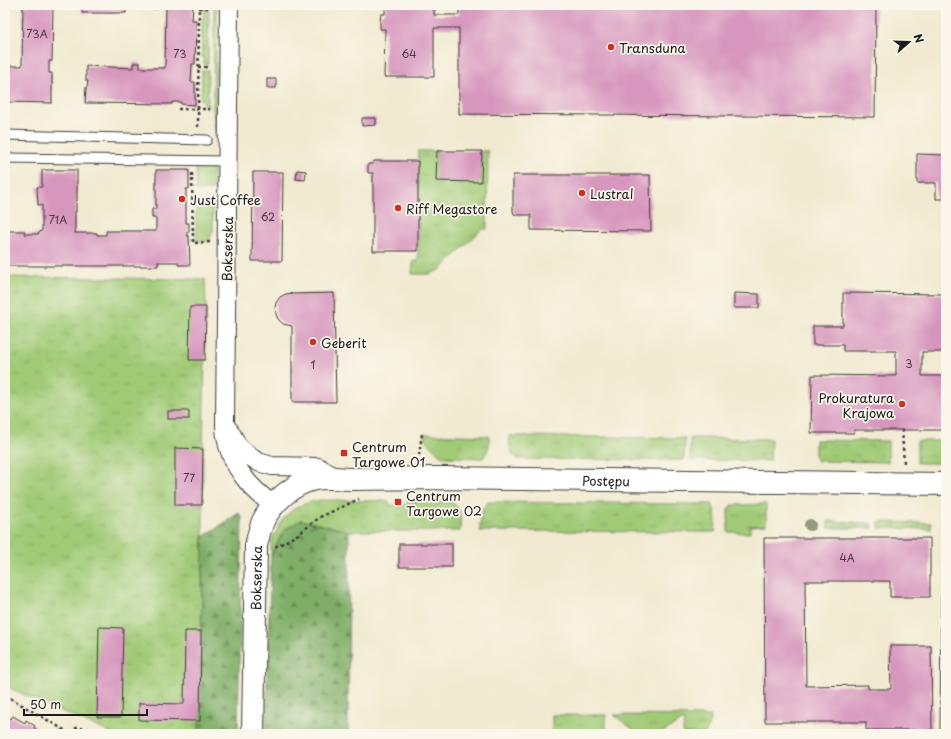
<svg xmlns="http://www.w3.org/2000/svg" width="951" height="739" viewBox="0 0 951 739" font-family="'Playpen Sans',sans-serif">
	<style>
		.grass { fill: url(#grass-tufts); stroke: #5e7349 }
		.forest { fill: url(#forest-firs); stroke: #4e6542 }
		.green { fill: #a0ca76; stroke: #5e7349 }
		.building { fill: #d796bd }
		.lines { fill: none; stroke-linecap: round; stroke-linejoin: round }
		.service-casing { stroke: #3c3b37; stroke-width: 11 }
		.minor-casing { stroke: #3c3b37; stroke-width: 20 }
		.tertiary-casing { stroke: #3c3b37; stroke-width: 24 }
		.path { stroke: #3c3b37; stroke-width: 2.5; stroke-dasharray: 3 3; stroke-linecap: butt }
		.service { stroke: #fff; stroke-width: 9 }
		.minor { stroke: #fff; stroke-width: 18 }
		.tertiary { stroke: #fff; stroke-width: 22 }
		.tree { fill: #959a7f }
		.poi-dot { fill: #c8321e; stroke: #fbf7ec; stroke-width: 1.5 }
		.labels { text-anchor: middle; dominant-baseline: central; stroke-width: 3.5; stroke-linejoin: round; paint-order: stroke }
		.number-label { font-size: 11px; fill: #4b3a44 }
		.poi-label { font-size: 13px; fill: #1c1c1c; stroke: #fbf7ec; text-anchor: start }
		.street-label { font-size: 13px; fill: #1c1c1c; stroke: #fbf7ec }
	</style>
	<defs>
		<pattern id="grass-tufts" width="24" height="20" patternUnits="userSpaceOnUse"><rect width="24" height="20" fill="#a0ca76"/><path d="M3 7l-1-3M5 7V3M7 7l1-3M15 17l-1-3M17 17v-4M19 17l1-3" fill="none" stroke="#89ad66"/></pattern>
		<pattern id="forest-firs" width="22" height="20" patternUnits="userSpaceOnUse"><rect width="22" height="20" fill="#80ae67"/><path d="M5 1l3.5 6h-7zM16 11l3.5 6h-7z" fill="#688d54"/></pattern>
	</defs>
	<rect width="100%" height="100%" fill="#fbf7ec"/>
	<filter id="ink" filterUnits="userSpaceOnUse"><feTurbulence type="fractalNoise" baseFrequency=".025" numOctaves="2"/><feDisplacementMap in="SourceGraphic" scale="8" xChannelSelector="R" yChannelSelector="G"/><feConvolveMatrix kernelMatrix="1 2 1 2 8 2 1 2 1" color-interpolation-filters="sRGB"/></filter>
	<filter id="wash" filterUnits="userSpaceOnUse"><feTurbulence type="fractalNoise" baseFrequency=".012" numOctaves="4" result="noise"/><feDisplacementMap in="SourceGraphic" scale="16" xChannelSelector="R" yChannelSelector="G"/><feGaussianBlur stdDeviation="0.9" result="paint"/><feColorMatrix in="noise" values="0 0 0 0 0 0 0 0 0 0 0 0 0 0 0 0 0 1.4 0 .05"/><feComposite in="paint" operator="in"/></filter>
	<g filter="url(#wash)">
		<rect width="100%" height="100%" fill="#f1ead1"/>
		<!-- grass -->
		<g class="grass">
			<polygon points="214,5 217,5 216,108 218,138 216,137 213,108"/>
			<polygon points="418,151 437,151 437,181 481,181 482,151 488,151 487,229 482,229 440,270 430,274 412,274 413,261 418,261"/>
			<polygon points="196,168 210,168 213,169 213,190 196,191"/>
			<polygon points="201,205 213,205 213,231 209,241 196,241 196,209 201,209"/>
			<polygon points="5,277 205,279 206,307 203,449 203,537 199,734 113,734 5,686"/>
			<path d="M424,434L489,436C490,446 489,449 483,458L443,457C437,452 425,442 424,434Z"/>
			<path d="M509,436L685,438L684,460L518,459C510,454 509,445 509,436Z"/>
			<polygon points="690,438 771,439 770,461 690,460"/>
			<polygon points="815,440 888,441 888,462 818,461 816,460 815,458"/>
			<rect x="917" y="441" width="29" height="22"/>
			<path d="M321,500L389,501V505H407V502H450C462,506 461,520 460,531H349L301,520L284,530L271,556C271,550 271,545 272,540C273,536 276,532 278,528C287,509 302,503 321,500Z"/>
			<path d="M488,502L712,504C717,513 716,522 715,532L480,531C480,520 480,511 488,502Z"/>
			<polygon points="766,504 766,525 750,526 750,533 728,532 728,510 732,505"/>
			<polygon points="828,521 870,523 873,526 873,528 828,528"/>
			<polygon points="879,522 931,523 931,529 879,528"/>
			<rect x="552" y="715" width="54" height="19"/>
			<polygon points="614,715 711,716 706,733 705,734 683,734 684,720 659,734 639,734"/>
		</g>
		<!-- forest -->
		<g class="forest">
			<polygon points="239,513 242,518 238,734 199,734 203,537"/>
			<polygon points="301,520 349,531 348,734 265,734 271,556 284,530"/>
		</g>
		<!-- green -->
		<g class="green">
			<polygon points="204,10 209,10 208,64 204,64 204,57 202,57 202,18 204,17"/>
			<polygon points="202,70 208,70 208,107 204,106 204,100 201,100"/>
		</g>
		<g id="blocks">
			<!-- building -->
			<g class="building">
				<polygon points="23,5 53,5 52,61 49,61 49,73 52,73 52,103 5,102 5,66 22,66"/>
				<polygon points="82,5 157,5 157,9 126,8 126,13 82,13"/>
				<polygon points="166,5 193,5 192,20 196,20 195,64 192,64 191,82 195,82 195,105 181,104 181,102 172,102 172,104 85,103 86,87 87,87 88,81 86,81 86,66 133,68 133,63 140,63 140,68 165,68"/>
				<polygon points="385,5 434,5 434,15 459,15 459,5 876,5 875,117 459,114 459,28 434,28 434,77 384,77 385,29 380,29 380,21 381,14 385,14"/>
				<rect x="267" y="79" width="9" height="9"/>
				<polygon points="362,118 376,118 376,125 362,126"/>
				<polygon points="437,151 482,151 481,182 436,181"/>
				<polygon points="917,154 946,155 946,199 936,199 936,183 917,183"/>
				<polygon points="374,161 418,161 418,251 373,251 373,173 368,173 368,164 373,164"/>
				<polygon points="42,170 77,170 77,201 76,201 76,212 75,212 75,233 97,233 97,235 106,235 106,231 156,231 156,218 152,218 152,209 156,209 156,170 189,170 189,189 186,189 186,223 189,223 189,232 187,232 187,236 189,236 190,265 178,265 178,262 158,262 158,266 5,266 5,231 25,231 24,234 38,234 42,230 42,205 38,205 37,187 42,187"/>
				<polygon points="297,170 306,171 305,180 296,179"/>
				<polygon points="253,172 283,172 282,261 252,261"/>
				<polygon points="513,175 650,175 651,231 531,230 531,215 517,215 514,214 513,211"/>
				<polygon points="292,293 291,294 334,293 336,402 292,402 292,326 283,324 278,319 276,314 275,308 276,303 280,297 286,294"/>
				<polygon points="734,293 759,294 759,308 734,308"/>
				<polygon points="843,293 946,294 946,352 922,352 922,376 946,376 946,430 854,430 854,433 811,433 812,375 896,376 896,351 843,351 843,345 813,345 813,326 843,326"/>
				<polygon points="190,307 206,307 205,360 189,360"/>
				<rect x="168" y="411" width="21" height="8"/>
				<polygon points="175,448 203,449 202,505 175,505"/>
				<polygon points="764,538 930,538 930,597 890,597 890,581 805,581 806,686 868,685 868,689 891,689 890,646 931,646 932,730 866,730 866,722 765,722"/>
				<rect x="399" y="544" width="53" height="23"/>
				<polygon points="99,627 123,628 121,717 97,717"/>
				<polygon points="185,631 201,631 200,721 139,720 139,703 184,704"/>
				<polygon points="5,715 11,719 13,716 25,723 26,720 35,726 34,728 44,734 5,734"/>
			</g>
		</g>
	</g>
	<g filter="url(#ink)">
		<use href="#blocks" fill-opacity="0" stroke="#3c3b37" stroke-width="1"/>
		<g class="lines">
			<defs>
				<g id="service">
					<polyline points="5,135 207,140"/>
					<polyline points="5,158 228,161"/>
					<polyline points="945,734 946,598"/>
				</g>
				<g id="minor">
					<path d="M229,5L225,421C225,426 225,431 226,436C230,465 251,490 274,505"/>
					<polyline points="229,430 238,446 248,455 258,462 272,466 318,467 336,478"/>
				</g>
				<g id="tertiary">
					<path id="s1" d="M253,734L256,546C258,537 260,527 264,519C274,501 294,483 315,479C326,477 338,478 349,479L440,478L946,484"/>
				</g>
			</defs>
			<!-- service casing -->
			<use href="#service" class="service-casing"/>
			<!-- minor casing -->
			<use href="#minor" class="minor-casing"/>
			<!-- tertiary casing -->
			<use href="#tertiary" class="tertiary-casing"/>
			<!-- path -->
			<g class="path">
				<polyline points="199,8 211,8"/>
				<polyline points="198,67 210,67"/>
				<polyline points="178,109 210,109"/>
				<polyline points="198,127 199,5"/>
				<polyline points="192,173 193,243 210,242"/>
				<polyline points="902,430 904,464"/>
				<polyline points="419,455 422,434"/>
				<polyline points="275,546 278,546 300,533 320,517 359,499"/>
				<polyline points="5,695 71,734"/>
				<polyline points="72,734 76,728 91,729 100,734"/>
			</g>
			<!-- service -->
			<use href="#service" class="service"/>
			<!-- minor -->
			<use href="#minor" class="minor"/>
			<!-- tertiary -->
			<use href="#tertiary" class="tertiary"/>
		</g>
		<!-- trees -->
		<circle class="tree" cx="810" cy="525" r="6"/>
	</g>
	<!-- markers -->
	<g class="poi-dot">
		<circle cx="611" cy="47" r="4"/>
		<circle cx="582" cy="193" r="4"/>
		<circle cx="182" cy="199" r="4"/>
		<circle cx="398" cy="208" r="4"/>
		<circle cx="313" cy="342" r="4"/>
		<circle cx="902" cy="404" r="4"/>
		<rect x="340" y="449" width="8" height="8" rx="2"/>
		<rect x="394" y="498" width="8" height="8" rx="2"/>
	</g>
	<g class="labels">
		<!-- number labels -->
		<g class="number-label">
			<text x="37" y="33">73A</text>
			<text x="180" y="53">73</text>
			<text x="409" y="53">64</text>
			<text x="268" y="216">62</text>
			<text x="58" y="219">71A</text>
			<text x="909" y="363">3</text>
			<text x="313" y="364">1</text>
			<text x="189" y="477">77</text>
			<text x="847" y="557">4A</text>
		</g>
		<!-- poi labels -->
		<g class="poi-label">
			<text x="619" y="47">Transduna</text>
			<text x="590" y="193">Lustral</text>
			<text x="190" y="199">Just Coffee</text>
			<text x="406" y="208">Riff Megastore</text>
			<text x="321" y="342">Geberit</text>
			<text x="894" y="397" text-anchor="end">Prokuratura<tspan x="894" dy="15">Krajowa</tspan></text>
			<text x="352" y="446">Centrum<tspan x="352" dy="15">Targowe 01</tspan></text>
			<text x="406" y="495">Centrum<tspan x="406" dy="15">Targowe 02</tspan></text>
		</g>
		<!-- street labels -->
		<g class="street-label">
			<text transform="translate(227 249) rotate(-89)">Bokserska</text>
			<text stroke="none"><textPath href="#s1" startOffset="574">Postępu</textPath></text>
			<text stroke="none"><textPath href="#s1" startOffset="156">Bokserska</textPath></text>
		</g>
	</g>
	<!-- margin -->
	<rect width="951" height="739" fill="none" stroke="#fbf7ec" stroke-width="20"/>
	<!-- north arrow -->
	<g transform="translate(909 42) rotate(70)" stroke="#fbf7ec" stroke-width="3" paint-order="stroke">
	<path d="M0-3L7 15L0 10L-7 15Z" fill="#1c1c1c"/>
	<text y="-6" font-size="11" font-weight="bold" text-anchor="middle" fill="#1c1c1c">N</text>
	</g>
	<!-- scale -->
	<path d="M24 709v6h123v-6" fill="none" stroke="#1c1c1c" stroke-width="2"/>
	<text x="30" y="709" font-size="12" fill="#1c1c1c" stroke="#fbf7ec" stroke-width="3" paint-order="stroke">50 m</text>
</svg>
